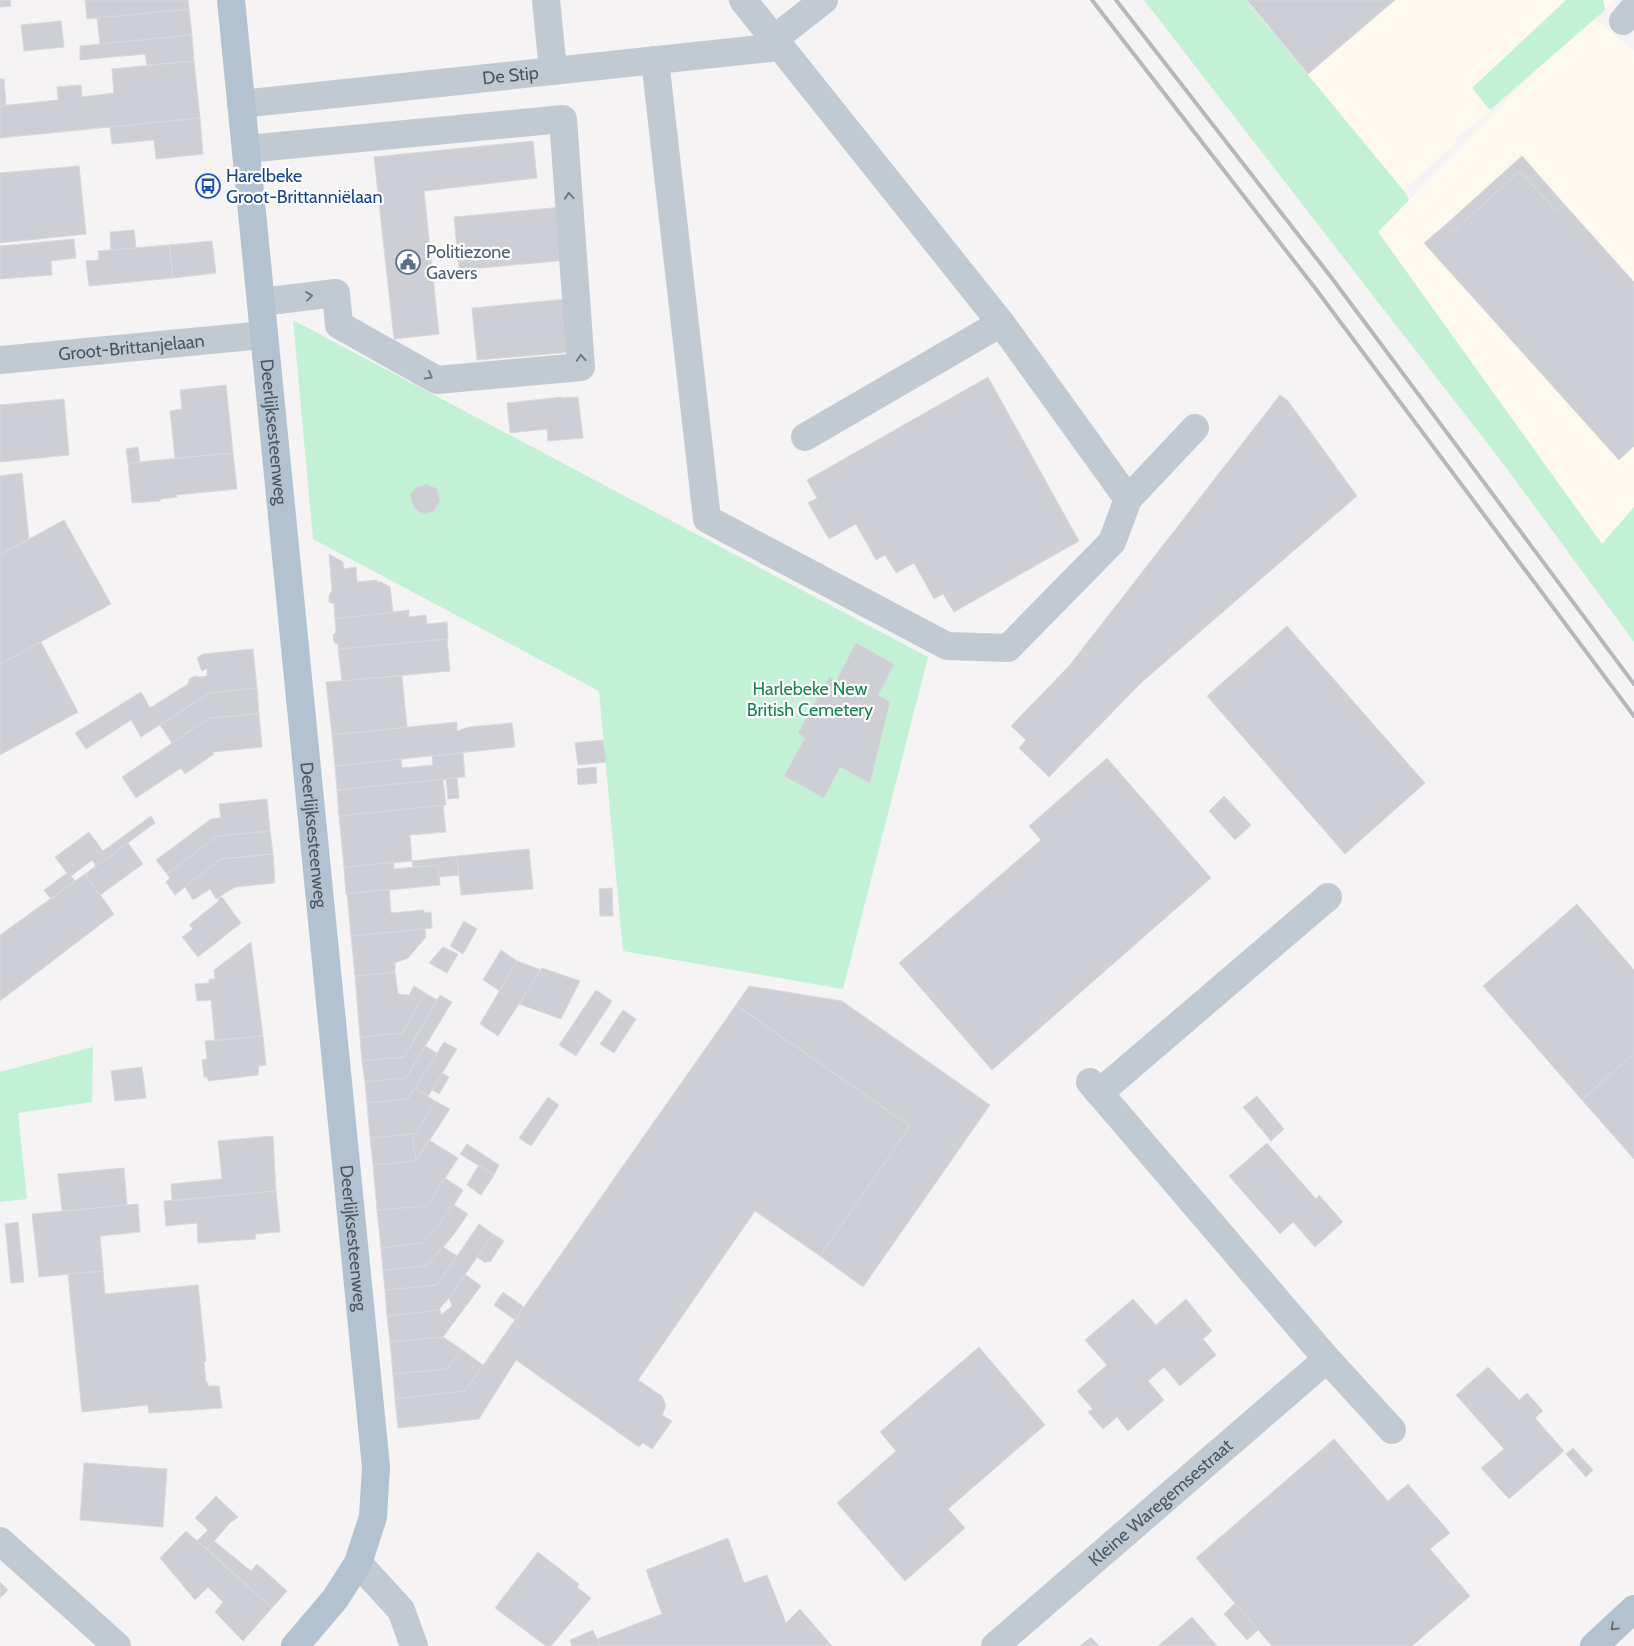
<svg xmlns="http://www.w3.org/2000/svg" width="1634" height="1646" font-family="Cabin,sans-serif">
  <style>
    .commercial { fill: #fdf9ef }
    .green { fill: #c3f1d5 }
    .building { fill: #cdcfd5; stroke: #d7d9de }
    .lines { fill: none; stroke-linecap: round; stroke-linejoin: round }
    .minor { stroke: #c1cad2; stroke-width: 28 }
    .major { stroke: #b3c2d1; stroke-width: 28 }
    .rail { stroke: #b5b8bd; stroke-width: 4 }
    .oneway { stroke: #6e7983 }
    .oneway2 { stroke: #64717d }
    .labels { text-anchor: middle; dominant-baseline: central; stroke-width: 4.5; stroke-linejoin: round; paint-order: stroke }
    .street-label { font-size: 18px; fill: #4a5661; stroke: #fff }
    .transit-label { font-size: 18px; fill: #164399; stroke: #fff; text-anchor: start }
    .service-label { font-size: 18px; fill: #4e5e75; stroke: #fff; text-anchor: start }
    .park-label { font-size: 18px; fill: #17864f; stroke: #fff }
  </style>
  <rect width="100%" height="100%" fill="#f5f3f3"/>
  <path class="commercial" d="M1246,0h368l-19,19 39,32v456l-32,37 -224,-312 160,-163 -82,70 1,2 -53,50z"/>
  <path class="green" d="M1144,0h102l158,191 5,9 -31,32 224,312 32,-37v135l-129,-176z
    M1566,0h37l2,10 -115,100 -18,-22z
    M293,320l635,337 -85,332 -220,-38 -24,-260 -286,-152z
    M93,1047l-1,55 -74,11 9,86 -27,3v-130z"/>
  <path class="building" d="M0,0h10l1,6 -11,1z
    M85,0h103l1,9 -102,10z
    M1247,0h148l-87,74z
    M189,9l3,26 -92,9 -3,-26z
    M61,21l3,26 -40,4 -3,-26z
    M192,35l2,26 -47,4 -2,-11 -65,6v-14z
    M194,61l6,57 -200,20v-32l58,-6 -1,-13 24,-2 1,12 32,-4 -2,-24z
    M0,79h4l2,26 -6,1z
    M200,118l3,36 -47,5 -2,-19 -42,4 -2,-17z
    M533,141l4,37 -113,13 15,143 -45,5 -20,-182z
    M1522,156l43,49 -8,7 -37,-41 -69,62 -7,-7z
    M79,166l7,68 -86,9v-70z
    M1520,171l37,41 8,-7 69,77v164l-15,14 -195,-217 20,-17 7,7z
    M563,207l5,53 -109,10 -5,-53z
    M134,230l2,18 -25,2 -1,-18z
    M74,239l2,19 -25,3 1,14 -52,4v-33z
    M212,241l4,32 -43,5 -4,-33z
    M169,245l4,33 -84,8 -3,-25 13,-1 -1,-9z
    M567,299l5,53 -95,8 -5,-52z
    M988,377l91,164 -125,71 -11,-18 -9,5 -20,-36 -18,10 -11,-18 -9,5 -20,-36 -27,15 -21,-36 9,-5 -10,-18z
    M226,385l7,68 -58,5 -5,-47 12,-2 -2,-19z
    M1280,395l8,6 69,95 -215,186 -93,95 -30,-29 7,-8 -15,-14 58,-60z
    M562,397v1l16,-1 5,41 -35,3 -1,-12 -37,4 -3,-30z
    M64,399l5,56 -69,7v-57z
    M138,447l2,15 -12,1 -2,-14z
    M233,453l4,36 -61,6 1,2 -16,2 -1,2 -28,2 -4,-40z
    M22,473l7,66 -29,16v-79z
    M427,484l10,5 3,12 -7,11 -10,2 -9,-6 -4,-14 7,-7z
    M64,520l47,84 -111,60v-109z
    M329,554l14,8 1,7 12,-2 1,15 20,-2v2h4l9,5 3,25 -58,7 -1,-15 -5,-2v-7l3,-4z
    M409,610v7l17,-2 1,9 20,-2 1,17 -110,10v-4l-4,-3 -1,-7 3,-3 -1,-13z
    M1287,626l138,157 -80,71 -138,-158z
    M447,639l3,32 -108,10 -4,-32z
    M41,642l37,70 -78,43v-91z
    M856,643l38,21 -16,31 12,7 -20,81 -30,-16 -16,31 -40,-22 21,-38 -7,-5 31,-56 7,4z
    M253,649l4,39 -48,5 -68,44 -10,-17 -45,29 -11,-16 66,-41 9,16 38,-24 1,-5 6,-3 5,1 7,-1v-8l-5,3 -5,-13 6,-4z
    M402,676l5,51 -75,8 -6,-53z
    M257,688l2,26 -50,4 -37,25 -12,-18 49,-32z
    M259,714l3,33 -49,5 1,2 -29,20 -4,-6 -45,30 -14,-21 87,-59z
    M457,722v9l12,-4 43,-4 3,24 -180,19 -3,-31z
    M603,740l3,22 -28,3 -3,-22z
    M463,753l2,24 -128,13 -2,-24 66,-7 1,9 31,-3 -1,-9z
    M1107,758l104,120 -219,192 -93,-107 142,-123 -12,-14z
    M596,767l1,16 -19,2 -1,-16z
    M457,778l2,20 -11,1 -2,-20z
    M443,779l3,26 -107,11 -2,-26z
    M1224,796l27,29 -16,15 -26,-29z
    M267,799l3,32 -53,5 -50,38 -11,-14 55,-41 10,-1 -2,-14z
    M443,805l3,27 -36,3 2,26 -68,6 -5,-51z
    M151,816l4,7 -59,43 -4,-6 -21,16 4,5 -24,18 -7,-9 23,-17 -12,-16 34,-25 14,19z
    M270,831l3,23 -52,5 -46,36 -9,-13 4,-4 -3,-4 50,-38z
    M128,843l15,21 -43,31 -15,-21z
    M529,849l4,40 -72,6 -4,-39z
    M273,854l2,29 -40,4 -19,12 -6,-10 -17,11 -8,-13 36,-28z
    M457,856l2,19 -20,2 -1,-12 -25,2 -1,-6z
    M394,862v7l44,-4 2,20 -94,9 -2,-27z
    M85,874l29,40 -114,87v-66z
    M612,888l1,28h-13l-1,-27z
    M389,889l2,24 33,-3v3l7,-1 1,16 -81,8 -4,-43z
    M222,897l19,26 -43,34 -16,-20 11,-8 -4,-4 30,-24 -1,-2z
    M1577,904l57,66v83l-52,47 -99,-114z
    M464,921l13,8 -14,25 -13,-8z
    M425,929l1,8 -18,21 -13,5v9l-40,4 -4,-40z
    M251,942l12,94 -48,5 -4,-41 -14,1 -2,-17 14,-1v-4h6l-1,-9z
    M443,947l15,7 -11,19 -18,-10z
    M501,950l16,11 -17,30 -17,-11z
    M517,961l24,9 -43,66 -18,-12z
    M542,968l38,13 -19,38 -42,-15z
    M395,972l3,22 11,1 5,-9 11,7 -23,40 -42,4 -5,-61z
    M749,986l93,15 148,104 -127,182 -43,-31 90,-130 -174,-121z
    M596,990l16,11 -36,55 -17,-11z
    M425,993l12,7 -33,57 -42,4 -2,-24 42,-4z
    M440,995l12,7 -46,76 -41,4 -3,-21 42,-4z
    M736,1005l174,121 -90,130 -65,-45 -117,169 24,16 4,10 -4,9 10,6 -20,28 -9,-6 -4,4 -123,-87 -37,59 -81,9 -3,-29 70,-8z
    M623,1010l13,9 -22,34 -14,-9z
    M263,1036l3,29 -7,1 -1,9 -50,6 -1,-4h-3l-2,-17 5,-1 -2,-18z
    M444,1042l13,7 -29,47 -13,-8z
    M425,1046l12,7 -29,46 -41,4 -2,-21 41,-4z
    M1634,1053v106l-52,-59z
    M142,1067l4,31 -31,3 -4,-30z
    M442,1073l7,4 -10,17 -7,-4z
    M415,1088l20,13 -19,33 -46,4 -3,-35 41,-4z
    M1257,1096l27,33 -13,12 -28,-34z
    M548,1097l11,8 -28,41 -12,-8z
    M435,1101l15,8 -34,52 -4,-27h4z
    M412,1134l4,27 -43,4 -3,-27z
    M273,1136l3,55 -104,10 -1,-17 51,-5 -4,-38z
    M429,1140l29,18 -31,48 -50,4 -4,-45 43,-4z
    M1267,1143l49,56 3,-4 24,27 -28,25 -22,-25 -13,12 -51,-58z
    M467,1144l32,21 -5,10 -34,-21z
    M479,1165l15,10 -13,20 -14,-10z
    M124,1168l3,37 -65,6 -4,-37z
    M445,1178l18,12 -9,15 -31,38 -42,5 -4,-38 50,-4z
    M276,1191l4,41 -25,2 1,5 -58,4 -1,-20 -31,3 -2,-25z
    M138,1204l2,28 -40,4 3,35 -64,6 -7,-63z
    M454,1205l14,9 -16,23 -26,29 -43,4 -2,-22 42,-5z
    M18,1222l6,60 -13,1 -6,-59z
    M479,1224l14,10 -44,64 -9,10v2l-53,6 -2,-26 52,-5z
    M493,1234l11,7 -14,21 -2,-1 -2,2 -9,-6z
    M443,1247l14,9 -20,29 -52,5 -2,-20 43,-4z
    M103,1271l2,23 93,-9 8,76 -2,1 2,21 2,-1v4h11l3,22 -73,5 -1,-8 -66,7 -14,-138z
    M465,1274l16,12 -38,51 -53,5 -3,-26 53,-6 1,5 11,-9 -3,-8z
    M503,1292l21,15 -9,13 -21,-15z
    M1133,1299l23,26 30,-26 26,32 -9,8 13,16 -36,31 -16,-19 -16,14 16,19 -36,31 -11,-14 -14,12 -15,-17 5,-3 -16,-18 30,-26 -22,-25z
    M443,1337l18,12 -14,20 -54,5 -3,-32z
    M979,1347l66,78 -97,84 17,19 -60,53 -68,-78 59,-52 -16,-19z
    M461,1349l22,16 -18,26 -70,8 -2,-25 54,-5z
    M1488,1367l31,33 8,-7 16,18 -8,7 29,33 -55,48 -28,-31 23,-19 -48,-54z
    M1334,1439l54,62 20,-17 42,49 -20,16 40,47 -58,50h-140l-76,-88z
    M1573,1448l20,22 -7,7 -20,-23z
    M84,1463l83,6 -4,58 -83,-7z
    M216,1496l22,21 -8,6 -23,26 -10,-8 11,-11 -13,-12z
    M186,1531l86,77 -29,33 -28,-29 8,-10 -15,-15 -13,13 -35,-42z
    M728,1538l16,45 23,-8 19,48 14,-14 32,37h-232l-3,-7 65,-25 -16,-44z
    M214,1541l37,30 6,-7 30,27 -15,17 -65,-59z
    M538,1552l41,32 -2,3 14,11 -40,48h-5l-51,-38z
    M0,1582l8,8 -8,8z
    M1235,1603l23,27 -11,10 -23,-26z
    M1192,1617l25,29h-59z
    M593,1630l7,16h-28l-2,-6z
    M1091,1637l8,9h-19z"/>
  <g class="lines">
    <g class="minor">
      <path d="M546,0l7,70"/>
      <path d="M743,0l258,323 127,176"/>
      <path d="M1623,21l11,-13"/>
      <path d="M774,39l50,-39"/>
      <path d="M655,60l52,459 240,127 61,2 104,-106 16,-43 67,-71"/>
      <path id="s1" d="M241,104l539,-57"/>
      <path d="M246,149l317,-30 18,248 -144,13 -98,-55 -3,-32 -75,9"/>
      <path id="s2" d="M0,360l264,-25"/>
      <path d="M805,437l196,-114"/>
      <path d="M1090,1082l237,277 65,71"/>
      <path d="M1099,1093l229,-196"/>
      <path d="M0,1541l117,105"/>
      <path d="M358,1563l43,47 13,36"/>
      <path id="s3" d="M995,1646l332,-287"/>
    </g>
    <g class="major">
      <path id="s4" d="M231,0l145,1467 -3,50 -15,46 -23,36 -40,47"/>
      <path d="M1594,1646l40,-37"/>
    </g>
    <path class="rail" d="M1092,0l223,288 319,428
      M1116,0l215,277 303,407"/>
  </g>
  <defs><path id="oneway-chevron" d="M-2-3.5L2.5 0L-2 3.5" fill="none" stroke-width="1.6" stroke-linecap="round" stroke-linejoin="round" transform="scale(1.25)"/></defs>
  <g class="oneway">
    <use href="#oneway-chevron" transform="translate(569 196) rotate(-94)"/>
    <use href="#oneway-chevron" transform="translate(309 296) rotate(-7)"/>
    <use href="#oneway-chevron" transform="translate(581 358) rotate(-94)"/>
    <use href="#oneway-chevron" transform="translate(429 376) rotate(30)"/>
  </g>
  <use class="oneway2" href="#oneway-chevron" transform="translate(1614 1627) rotate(137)"/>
  <defs>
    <g id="bus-ring" transform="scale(1.25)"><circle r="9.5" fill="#fff" stroke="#1a4fb4" stroke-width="1.5"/><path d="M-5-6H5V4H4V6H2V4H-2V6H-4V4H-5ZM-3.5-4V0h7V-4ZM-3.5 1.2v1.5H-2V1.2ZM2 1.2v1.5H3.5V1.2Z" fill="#1a4fb4"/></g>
    <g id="civic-ring" transform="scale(1.25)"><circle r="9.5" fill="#fff" stroke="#5c6f8a" stroke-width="1.5"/><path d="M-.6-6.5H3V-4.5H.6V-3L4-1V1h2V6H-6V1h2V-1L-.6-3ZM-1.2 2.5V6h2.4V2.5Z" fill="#5c6f8a"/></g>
  </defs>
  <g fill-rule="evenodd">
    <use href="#bus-ring" x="208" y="186"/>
    <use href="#civic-ring" x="408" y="262"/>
  </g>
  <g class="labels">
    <g class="street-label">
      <text stroke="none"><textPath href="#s1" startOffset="271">De Stip</textPath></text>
      <text stroke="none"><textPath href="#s2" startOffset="132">Groot-Brittanjelaan</textPath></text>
      <text stroke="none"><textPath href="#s4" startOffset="434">Deerlijksesteenweg</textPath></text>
      <text stroke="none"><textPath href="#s4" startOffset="839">Deerlijksesteenweg</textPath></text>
      <text stroke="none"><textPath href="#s4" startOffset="1244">Deerlijksesteenweg</textPath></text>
      <text stroke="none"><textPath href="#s3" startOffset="219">Kleine Waregemsestraat</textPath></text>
    </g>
    <g class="transit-label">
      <text x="226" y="176">Harelbeke<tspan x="226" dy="21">Groot-Brittanniëlaan</tspan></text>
    </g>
    <g class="service-label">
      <text x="426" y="252">Politiezone<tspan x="426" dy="21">Gavers</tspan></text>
    </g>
    <g class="park-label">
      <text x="810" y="689">Harlebeke New<tspan x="810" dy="21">British Cemetery</tspan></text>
    </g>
  </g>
</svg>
